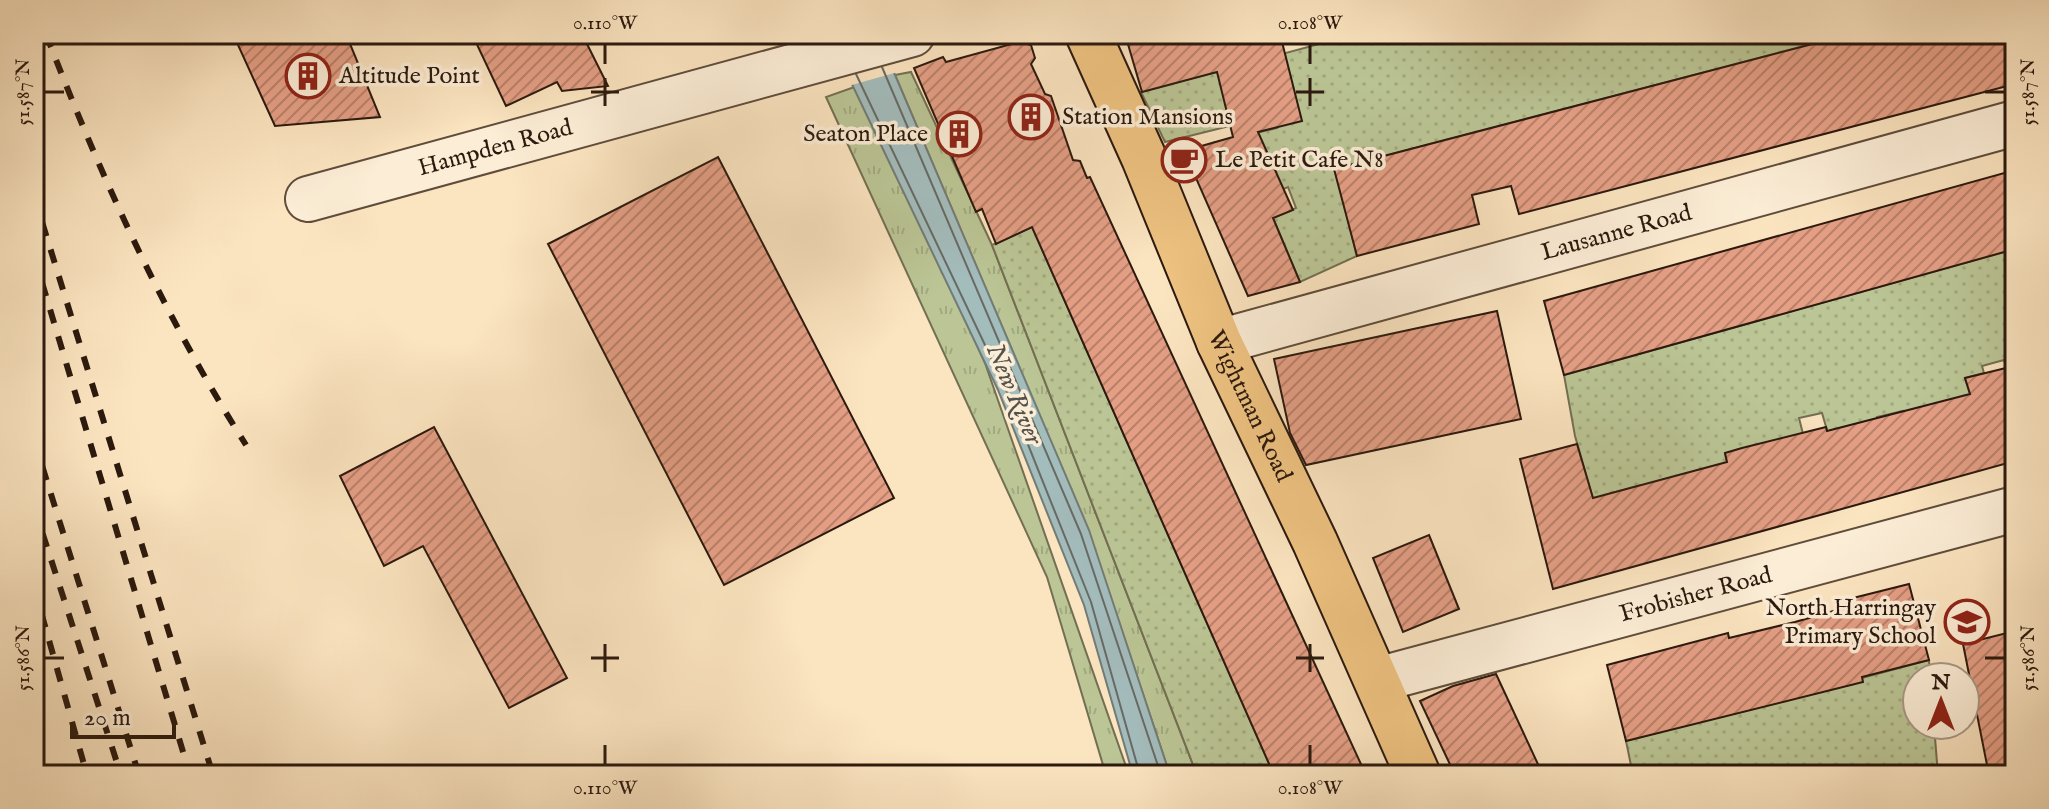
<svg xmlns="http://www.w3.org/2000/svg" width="2049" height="809" font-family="'IM FELL English',serif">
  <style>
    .grass { fill: url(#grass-tufts); stroke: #736f52; stroke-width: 2 }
    .garden { fill: url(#garden-dots); stroke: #736f52; stroke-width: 2 }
    .water { fill: #a3bcbc; stroke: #737b76; stroke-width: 2 }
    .pier { fill: #fbe4c0 }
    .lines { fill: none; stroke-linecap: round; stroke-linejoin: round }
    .shore { stroke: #676a65; stroke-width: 2 }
    .building { fill: url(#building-hatch); stroke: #2b190e; stroke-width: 2 }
    .minor-casing { stroke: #5f4c3a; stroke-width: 48 }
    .major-casing { stroke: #2b190e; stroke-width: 48 }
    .minor { stroke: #fcedd6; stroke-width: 44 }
    .major { stroke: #eec280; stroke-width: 44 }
    .rail { stroke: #2b190e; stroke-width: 6; stroke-dasharray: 14 14; stroke-linecap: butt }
    .ticks { fill: none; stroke: #2b190e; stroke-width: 3 }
    .labels { text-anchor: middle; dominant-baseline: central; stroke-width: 7; stroke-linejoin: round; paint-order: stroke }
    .poi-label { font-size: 24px; fill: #2b190e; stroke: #fcedd6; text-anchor: start }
    .street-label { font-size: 24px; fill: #2b190e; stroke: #fcedd6 }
    .water-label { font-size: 26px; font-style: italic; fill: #55524b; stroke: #fcedd6 }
    .neatline { fill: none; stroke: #2b190e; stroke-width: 3 }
    .ticks-label { font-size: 20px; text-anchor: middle; fill: #2b190e }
  </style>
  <defs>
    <pattern id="grass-tufts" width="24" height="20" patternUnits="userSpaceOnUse" patternTransform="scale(2)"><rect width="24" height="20" fill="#bbc595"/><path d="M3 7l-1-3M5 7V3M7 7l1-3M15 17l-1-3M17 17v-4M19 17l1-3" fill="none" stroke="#a1a97f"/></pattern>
    <pattern id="garden-dots" width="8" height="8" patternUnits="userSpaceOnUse" patternTransform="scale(2)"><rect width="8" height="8" fill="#bbc595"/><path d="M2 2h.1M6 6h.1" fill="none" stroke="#a1a97f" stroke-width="1.8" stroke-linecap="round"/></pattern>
    <pattern id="building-hatch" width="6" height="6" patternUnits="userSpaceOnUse" patternTransform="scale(2)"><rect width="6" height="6" fill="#e59f85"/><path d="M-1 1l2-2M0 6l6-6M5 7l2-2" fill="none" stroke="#ba816b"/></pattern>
  </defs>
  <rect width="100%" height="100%" fill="#fbe4c0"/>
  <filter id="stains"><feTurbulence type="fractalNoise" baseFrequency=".0025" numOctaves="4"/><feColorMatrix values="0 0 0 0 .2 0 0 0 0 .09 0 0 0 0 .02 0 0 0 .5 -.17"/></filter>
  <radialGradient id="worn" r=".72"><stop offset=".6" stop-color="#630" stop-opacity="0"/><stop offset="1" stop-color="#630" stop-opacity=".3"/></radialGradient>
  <path class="grass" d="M911,72l81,173 205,530h-27l-83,-248 -192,-452z
    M860,85l125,278 144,412h-23l-59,-198 -221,-480z"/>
  <path class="garden" d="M1356,34h494l-515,135 22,87 -57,26 -27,-64 23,-10 -8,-21 -36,15 -39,-59 64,-15 -3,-13 -109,27 -24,-50z
    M1032,227l242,548h-77l-205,-530z
    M2015,249v150l-11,-39 -22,6 2,7 -19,5 5,16 -59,48 -8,-31 -26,6 6,22 -45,29 -16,-55 -23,5 5,20 -79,16 10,40 -94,-9 -36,10 -2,39 -28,-98 -11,-61z
    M1929,660l1,17h-13v48h17l4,50h-305l-7,-34z"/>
  <path class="water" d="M881,42l208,488 81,245h-37l-49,-170 -86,-215 -160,-335z"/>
  <path class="pier" d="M811,34h65l8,6 14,32 -50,14 -13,-29z"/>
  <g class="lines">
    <path class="shore" d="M882,67l199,467 80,241
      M856,74l149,313 86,215 49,173"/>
  </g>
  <path class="building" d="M233,34h113l34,83 -105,9z
    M472,34h110l26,52 -46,5 -5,-9 -51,24z
    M1125,34h155l22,87 -44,11 35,78 -20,8 27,64 -52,14 -64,-145 49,-14 -16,-65 -75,20z
    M1851,34h164v50l-496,130 -8,-28 -39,9 7,29 -122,32 -23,-87z
    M1019,42l12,3 4,13 -4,6 14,30 6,2 22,64 7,1 7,17 3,-1 276,598h-92l-242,-548 -36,17 -14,-35 -6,3 -62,-144 29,-11 3,5z
    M718,157l176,341 -170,87 -176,-341z
    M2015,170v79l-451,126 -20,-74z
    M1497,311l24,108 -215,46 -16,-32 -16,-74z
    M2006,368l9,31v62l-462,128 -33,-130 57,-15 16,54 134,-36 -2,-9 17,-5 84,-21 1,4 143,-37 -5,-16z
    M434,427l133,251 -58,30 -86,-162 -39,20 -44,-90z
    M1429,535l30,74 -56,23 -30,-74z
    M1909,584l20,76 -67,17 1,5 -237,59 -19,-76 121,-32 1,5 66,-16 56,-16 -2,-7z
    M2015,631v144h-26l-26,-131z
    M1496,674l47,101h-88l-35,-74 33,-15z"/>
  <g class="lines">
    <g class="minor-casing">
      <g id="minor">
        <path id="s1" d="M308,199l604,-165"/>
        <path id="s2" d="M1219,342l796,-219"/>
        <path id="s3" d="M1377,680l638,-171"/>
      </g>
    </g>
    <g class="major-casing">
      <g id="major">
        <path id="s4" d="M1088,34l56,124 75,184 96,200 103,233"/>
      </g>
    </g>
    <use href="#minor" class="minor"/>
    <use href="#major" class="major"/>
    <path class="rail" d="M46,34c55,143 118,282 200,411
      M34,196l179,579
      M34,256l156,519
      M34,440l105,335
      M34,507l87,268
      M34,587l53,188"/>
  </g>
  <path class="ticks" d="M605,44v20M1310,44v20M605,78v28M1310,78v28M44,92h20M591,92h28M1296,92h28M1985,92h20M605,644v28M1310,644v28M44,658h20M591,658h28M1296,658h28M1985,658h20M605,745v20M1310,745v20"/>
  <defs>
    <g id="building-ring" transform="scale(2.3)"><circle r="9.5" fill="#fcedd6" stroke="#8f2418" stroke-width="1.5"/><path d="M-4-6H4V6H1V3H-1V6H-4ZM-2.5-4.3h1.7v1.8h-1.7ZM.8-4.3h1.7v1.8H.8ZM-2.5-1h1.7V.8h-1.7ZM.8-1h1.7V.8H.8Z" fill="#8f2418"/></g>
    <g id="cafe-ring" transform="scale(2.3)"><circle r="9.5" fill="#fcedd6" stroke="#8f2418" stroke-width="1.5"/><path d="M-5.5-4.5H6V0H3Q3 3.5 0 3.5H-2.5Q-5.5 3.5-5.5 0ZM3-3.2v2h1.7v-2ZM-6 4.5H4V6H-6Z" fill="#8f2418"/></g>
    <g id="school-ring" transform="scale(2.3)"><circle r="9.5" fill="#fcedd6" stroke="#8f2418" stroke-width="1.5"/><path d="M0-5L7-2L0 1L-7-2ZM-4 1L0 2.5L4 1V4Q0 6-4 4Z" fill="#8f2418"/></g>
  </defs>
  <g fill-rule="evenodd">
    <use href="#building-ring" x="308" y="76"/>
    <use href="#building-ring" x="1031" y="117"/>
    <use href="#building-ring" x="959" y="134"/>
    <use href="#cafe-ring" x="1184" y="160"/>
    <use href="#school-ring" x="1967" y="622"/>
  </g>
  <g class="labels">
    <g class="poi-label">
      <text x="339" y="76">Altitude Point</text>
      <text x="1062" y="117">Station Mansions</text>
      <text x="928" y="134" text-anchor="end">Seaton Place</text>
      <text x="1215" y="160">Le Petit Cafe N8</text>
      <text x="1936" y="608" text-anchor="end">North Harringay<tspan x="1936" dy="28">Primary School</tspan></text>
    </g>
    <g class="street-label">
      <text stroke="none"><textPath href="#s1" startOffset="194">Hampden Road</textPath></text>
      <text stroke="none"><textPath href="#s2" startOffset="412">Lausanne Road</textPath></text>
      <text stroke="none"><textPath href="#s4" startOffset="406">Wightman Road</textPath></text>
      <text stroke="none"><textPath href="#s3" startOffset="330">Frobisher Road</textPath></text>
    </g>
    <g class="water-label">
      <text transform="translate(1014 394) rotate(67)">New River</text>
    </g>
  </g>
  <rect width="2049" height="809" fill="none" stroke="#fbe4c0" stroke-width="88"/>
  <g transform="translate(1941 701)"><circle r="38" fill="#fcedd6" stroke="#a89886" stroke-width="2"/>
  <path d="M0-6L14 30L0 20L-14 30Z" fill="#8f2418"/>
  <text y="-12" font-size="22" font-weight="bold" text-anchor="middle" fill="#2b190e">N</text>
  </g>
  <path d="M72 725v12h102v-12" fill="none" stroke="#2b190e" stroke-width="4"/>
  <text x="84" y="725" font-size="24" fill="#2b190e" stroke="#fcedd6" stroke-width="6" paint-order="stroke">20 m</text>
  <rect x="44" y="44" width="1961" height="721" class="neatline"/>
  <g class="ticks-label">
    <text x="605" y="29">0.110°W</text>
    <text x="1310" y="29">0.108°W</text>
    <text transform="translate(22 92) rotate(-90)" y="7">51.587°N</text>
    <text transform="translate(2027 92) rotate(-90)" y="7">51.587°N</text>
    <text transform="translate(22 658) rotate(-90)" y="7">51.586°N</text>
    <text transform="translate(2027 658) rotate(-90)" y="7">51.586°N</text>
    <text x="605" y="794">0.110°W</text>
    <text x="1310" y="794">0.108°W</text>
  </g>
  <rect width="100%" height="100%" filter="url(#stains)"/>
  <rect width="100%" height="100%" fill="url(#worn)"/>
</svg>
